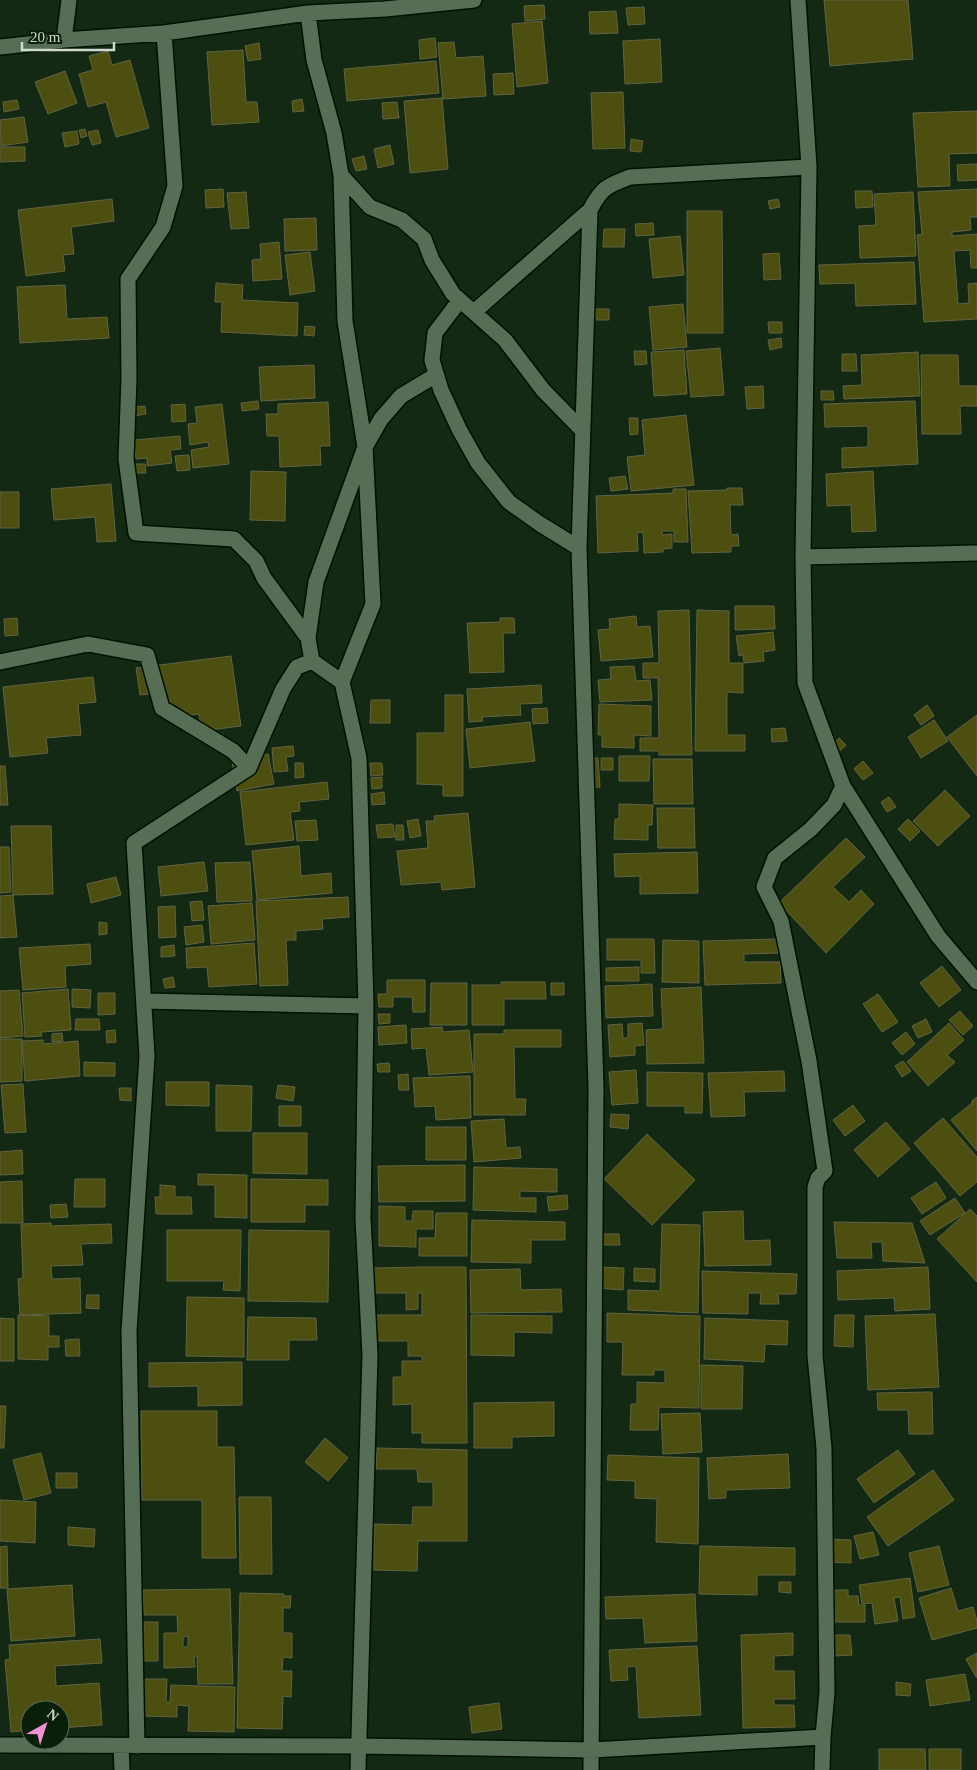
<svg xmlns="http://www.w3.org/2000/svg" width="977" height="1770" font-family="'Times New Roman',serif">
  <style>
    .building { fill: #4d4f10; stroke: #616343; fill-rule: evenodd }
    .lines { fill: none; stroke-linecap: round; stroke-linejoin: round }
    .minor-casing { stroke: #011101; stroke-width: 18 }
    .minor { stroke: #566e56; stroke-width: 15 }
  </style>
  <rect width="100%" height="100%" fill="#132914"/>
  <path class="building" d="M824,0h84l5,59 -83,7z
    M544,5l1,14 -20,2 -1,-15z
    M644,7l1,17 -17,1 -2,-17z
    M616,11l2,22 -28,1 -1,-22z
    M542,21l6,62 -31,4 -5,-63z
    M435,38l2,19 -17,2 -1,-19z
    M660,39l2,43 -37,2 -2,-43z
    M454,42l2,16 27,-2 3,40 -43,3 -5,-56z
    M259,43l2,16 -13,2 -3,-15z
    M243,50l3,52h11l2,20 -47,3 -5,-73z
    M108,51l4,14 18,-5 19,68 -33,9 -10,-35 -18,5 -9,-33 14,-4 -4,-14z
    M436,61l3,32 -92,8 -3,-32z
    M65,71l12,32 -29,11 -13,-32z
    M513,73l1,21 -20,1 -1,-21z
    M623,92l2,56 -32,1 -2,-56z
    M442,98l6,71 -38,4 -6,-72z
    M302,99l2,12 -11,1 -1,-11z
    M17,100l2,9 -15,3 -1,-10z
    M397,102l2,16 -16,1 -1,-16z
    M977,111v42l-28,1 1,32 -32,1 -5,-74z
    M24,117l4,25 -27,4 -1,-26z
    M85,129l2,7 -6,2 -2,-8z
    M98,130l3,13 -9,2 -4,-13z
    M77,131l2,13 -14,3 -3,-14z
    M631,139l12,2 -2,11 -11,-1z
    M390,145l4,19 -16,4 -4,-19z
    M0,147h25v14l-25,1z
    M364,156l3,13 -11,2 -4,-12z
    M977,164v16l-19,1 -1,-16z
    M223,189l1,18 -18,1 -1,-18z
    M977,189v28h-7l1,13 -19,2v4l25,-2v34h-6l-1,-18 -16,1 4,53 11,-1 -1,-19 9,-1v36l-53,3 -7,-87 5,-1 -4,-42z
    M855,191h17l1,16 -17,1z
    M246,192l3,36 -18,1 -4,-36z
    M913,192l3,64 -56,2 -1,-32 17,-1 -2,-31z
    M112,199l2,22 -43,6 3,27 -11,1 2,16 -39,5 -8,-66z
    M778,199l2,8 -10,2 -2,-8z
    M687,211h35l1,122h-36z
    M316,218l1,32 -32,1 -1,-32z
    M653,223l1,12 -18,1 -1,-12z
    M604,229h21l-1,18h-21z
    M680,236l4,39 -31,3 -4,-39z
    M279,242l3,37 -29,2 -1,-21 9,-1 -1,-15z
    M310,252l5,39 -25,4 -5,-40z
    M779,253l2,26 -17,1 -1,-26z
    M914,262l2,42 -60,2 -1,-23 -35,1 -1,-19z
    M216,283l27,2 -1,15 56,3 -1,33 -76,-4 1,-30h-7z
    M65,285l2,34 40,-2 2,21 -89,5 -3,-56z
    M683,304l4,43 -34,3 -4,-43z
    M595,309h14v11h-13z
    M768,322h14v11h-13z
    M305,326l10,1 -1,9 -10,-1z
    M781,338l1,9 -12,3 -2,-10z
    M720,348l4,47 -33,2 -5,-46z
    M684,350l3,44 -33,2 -3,-44z
    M634,351h12l1,13 -12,1z
    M918,352l2,44 -76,3 -1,-13 19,-1 -1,-30z
    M842,354h14l1,17h-15z
    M921,355h37l1,31h18v20h-17l1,28h-39z
    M314,365l1,33 -54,3 -2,-34z
    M763,386l1,22 -17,1 -2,-22z
    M821,391h12l1,9h-13z
    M258,401l1,8 -17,2 -1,-8z
    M915,401l3,63 -76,4v-20l26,-1v-21l-43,1 -1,-23z
    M328,402l2,44h-10l1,19 -41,2 -1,-31h-12l-1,-22h12v-10z
    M185,404l1,17 -14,1 -1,-17z
    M222,404l7,60 -36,4 -2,-18 18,-3 -1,-5 -18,3 -2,-21 9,-1 -2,-16z
    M145,406l1,8 -12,2 -1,-9z
    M686,415l8,70 -63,6 -4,-34 18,-2 -3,-35z
    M629,418h9v16l-8,1z
    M180,436l1,13 -11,1 2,13 -25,3v-8l-11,1 -2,-19z
    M189,455l1,15 -13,1 -2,-15z
    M134,464h11l1,9h-12z
    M251,471l35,1 -1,49 -35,-1z
    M873,471l3,60 -24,1 -1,-27 -24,1 -1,-32z
    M625,476l3,13 -17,2 -2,-13z
    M111,484l5,57 -19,1 -2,-25 -41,3 -3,-31z
    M727,488h15l1,17h-13l1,30 7,-1 1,12h-8v6l-39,1 -4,-62 39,-1z
    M673,489h13l2,53h-14v-11h-12v4l10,-1v14l-9,1v3l-19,1 -1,-21 -6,1 1,18 -40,2 -2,-57 77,-3z
    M0,492h19v36h-19z
    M735,606h39l1,23 -40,1z
    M689,610l3,145h-33v-4h-19v-13h19l-1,-60h-15v-15h16l-1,-52z
    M697,610l32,1v52h14v30l-16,-1v43h18v16h-50z
    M636,616l1,11 13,-1 3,31 -52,4 -3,-31 12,-1 -1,-10z
    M17,618l1,17 -13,1 -1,-17z
    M500,618h14l1,15h-12l1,39 -34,1 -3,-50 33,-1z
    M773,632l2,18 -12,2 1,9 -20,2 -1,-8 -4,1 -3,-20z
    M231,656l10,70 -39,5 -3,-17 -29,4 -4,-26 -26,3 -4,-27z
    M634,666l2,15 14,-1 2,20 -52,2 -2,-22 13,-1 -1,-12z
    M93,677l3,25 -18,2 3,31 -35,3 2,15 -38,4 -7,-70z
    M541,685l1,18 -22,1 1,11 -39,2 1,4 -14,1 -2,-33z
    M445,695h18v101h-20v-11l-26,-1v-51h28z
    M371,700h19v23h-20z
    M599,704l52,2v30l-17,-1v13l-32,-1v-12h-4z
    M927,705l7,11 -13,9 -7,-10z
    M547,708l1,15 -15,1 -1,-15z
    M977,715v61l-30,-39z
    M934,720l14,21 -27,17 -13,-21z
    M530,722l5,39 -65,7 -4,-39z
    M785,728l2,13 -15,1 -1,-13z
    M839,738l7,7 -7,7 -7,-7z
    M293,746l1,10 -8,1 2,14 -14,1 -2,-24z
    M268,754l6,30 -37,7 -5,-30z
    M619,756h31l-1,25h-30z
    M587,758h11l2,29 -11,1z
    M601,758h12v12h-12z
    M653,759h39l1,45h-39z
    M863,761l10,12 -10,7 -9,-11z
    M295,763h8l1,14 -9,1z
    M370,763h12l1,12 -12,1z
    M0,766h5l3,39h-8z
    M382,777v11l-10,1 -1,-11z
    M327,782l2,17 -30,3 1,9 -10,1 4,28 -48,5 -6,-53z
    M945,790l25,26 -32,30 -25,-25z
    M384,792l1,12 -13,1 -1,-11z
    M889,797l7,10 -9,5 -6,-10z
    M619,804l34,1 -1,20h-4v15l-34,-1 1,-20h4z
    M657,808h37l1,40h-37z
    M468,813l7,74 -33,3 -1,-8 -40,3 -4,-34 31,-3 -2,-27h9l-1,-5z
    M418,819l3,17 -11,2 -3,-17z
    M908,819l12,12 -10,10 -12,-12z
    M316,820l2,20 -21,1 -2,-20z
    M393,824l2,13 -17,1 -2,-13z
    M396,825h7l1,15h-8z
    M11,826h40l2,68 -40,1z
    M846,838l19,19 -32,30 16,15 12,-12 13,14 -48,49 -47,-50z
    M299,846l2,30 30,-3 1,20 -75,7 -5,-49z
    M0,847h9l2,45 -11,1z
    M697,852l1,41 -58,1v-18l-25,1 -1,-23z
    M204,862l4,29 -47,5 -3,-29z
    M250,862l2,39 -35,1 -2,-39z
    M116,877l5,18 -30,8 -4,-19z
    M13,895l4,42 -17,1v-42z
    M348,897l1,20 -27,2 1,10 -27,2v9h-10l2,45 -28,1 -4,-85z
    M202,901l2,19 -12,1 -2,-19z
    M252,903l3,37 -44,4 -3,-38z
    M175,906l1,31 -17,1 -1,-31z
    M99,922l8,1v11l-8,1z
    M202,925l2,17 -18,3 -2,-18z
    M607,939h47l1,34h-14v-13h-34z
    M777,939l1,14 -34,1v8h36l1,21 -76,2 -2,-44z
    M663,940l36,1v42l-37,-1z
    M254,943l3,41 -48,3 -2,-20 -20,1 -1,-20z
    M90,944l1,20 -26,2 1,21 -43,3 -4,-42z
    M174,945l1,11 -14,1v-10z
    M942,966l19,24 -22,17 -19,-24z
    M639,967v14h-33v-13z
    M173,977l2,10 -10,1 -2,-9z
    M387,980h38v32h-12l-1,-15h-19v10h-14l-1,-13h9z
    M501,982h44l1,17h-42v26h-32v-40h29z
    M431,983h36v42h-37z
    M551,983h13v12h-13z
    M652,984l1,32 -47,2 -1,-32z
    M701,987l3,76 -57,1 -1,-34 17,-1 -2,-40z
    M68,989l3,41 -30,2 1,4 -17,1 -3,-44z
    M72,989l19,1 -1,18 -18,-1z
    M19,990l4,46 -23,2v-47z
    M98,993h17v21l-17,1z
    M878,994l20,28 -16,10 -19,-28z
    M960,1011l13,15 -10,9 -14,-15z
    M378,1014h12v9l-11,1z
    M76,1019h23l1,11h-25z
    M926,1019l6,13 -14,6 -6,-12z
    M642,1023l2,22 -9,1v9l-25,2 -2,-32 14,-1 1,14h5v-14z
    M949,1023l15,17 -17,15 8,7 -27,24 -21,-24z
    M406,1025l1,18 -28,2 -1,-18z
    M442,1027l1,5 26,-2 4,42 -44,3 -3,-27 -14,1 -1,-20z
    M115,1030l1,12 -9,1 -1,-12z
    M504,1030h57v17h-47l1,52h11l-1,16h-51v-81h30z
    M906,1032l9,12 -13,11 -10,-12z
    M62,1033l1,8 -11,1v-8z
    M0,1039h22v42l-22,1z
    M43,1040v4l35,-3 2,35 -55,5 -3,-40z
    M903,1061l8,10 -9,6 -7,-11z
    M84,1062l31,1v13h-31z
    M389,1063l1,9h-12l-1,-8z
    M636,1070l2,33 -26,2 -3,-33z
    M784,1071l1,20 -41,1 1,24 -34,1 -3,-44z
    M647,1072l56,1 -1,40h-17v-7h-38z
    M408,1074l1,16h-10l-1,-15z
    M470,1076l1,42 -35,2 -1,-14 -20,1 -2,-29z
    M166,1082h43v24l-43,-1z
    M23,1084l3,48 -21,1 -4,-48z
    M216,1085l36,1 -1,45h-35z
    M278,1085l17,2 -2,14 -17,-3z
    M119,1088h12v13l-11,-1z
    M977,1097v54l-26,-31 21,-17v-2z
    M853,1105l12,16 -20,15 -12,-16z
    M279,1106h22v20h-22z
    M611,1114l18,1 -1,14 -18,-2z
    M943,1118l34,39v25l-17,14 -46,-53z
    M504,1119l2,29 14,-1 1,11 -47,4 -3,-41z
    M886,1122l24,27 -32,28 -24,-27z
    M426,1127h40v33h-40z
    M253,1133h54v41l-54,-1z
    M647,1134l48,46 -43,45 -48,-46z
    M22,1150l1,24 -23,1v-23z
    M465,1165v36l-86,1 -1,-36z
    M474,1167l83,2v23l-37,-1v7h16v14l-63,-2z
    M198,1174l49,1v43l-32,-1v-32h-17z
    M75,1179h30v28h-31z
    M251,1179l77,1v25h-23v17h-54z
    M22,1181l1,42h-23v-41z
    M936,1182l10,16 -24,16 -11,-16z
    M160,1185l15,1v11h16l1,17h-36l-1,-17h5z
    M567,1195l1,14 -19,2 -2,-14z
    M955,1198l10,15 -35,22 -10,-14z
    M66,1204l2,13 -17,1 -1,-13z
    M379,1206l26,1v14h7l1,-10h20v18h-17v18l-37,-1z
    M970,1209l7,7v66l-40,-43z
    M743,1211l1,30 26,-1 1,25 -66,1 -2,-54z
    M436,1213h31v43h-48v-18h16z
    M472,1220l93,2v18h-34v23l-60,-1z
    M834,1222l78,1 13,40 -42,-2 -1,-19h-11l1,16h-35z
    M51,1223v3l60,-2 1,19 -31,1 2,21 -32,1 1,13 28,-1 1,35 -61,2 -2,-36 5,-1 -2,-54z
    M662,1224l38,1 -2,88 -70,-3v-20l32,1z
    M167,1230h74l-1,61 -17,-1 1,-9h-57z
    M249,1230l80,1 -1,71 -80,-1z
    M600,1234h19l1,11h-19z
    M422,1267h44l1,176h-45v-10h-10v-29l-19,1v-28h9v-16h20v-5h-14v-15h-33l-1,-26h48v-22h-4v16l-12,1v-17h-32v-25z
    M597,1267l27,1 -1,22 -27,-2z
    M928,1267l2,42 -35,2 -1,-13 -56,2 -1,-29z
    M634,1268l21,1v13l-21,-1z
    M520,1269l1,21 40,-1 1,23 -91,1 -1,-43z
    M702,1271l95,3 -1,20h-18l1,10h-19l1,-11h-13v21l-45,-1z
    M87,1295h12v14l-13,-1z
    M187,1297l57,1v59l-58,-1z
    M607,1313l93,3 -1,92 -40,-1 -1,23h-28l1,-26h6v-22l28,1v-13h-11v5h-32l1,-33h-16z
    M935,1314l4,73 -71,3 -3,-74z
    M18,1315l31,1v20h10v11h-11v13l-30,-1z
    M471,1315l81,1v17l-38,-1v24l-43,-1z
    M835,1315h19l-1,32 -19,-1z
    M248,1317l68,1 1,22h-28v20h-42z
    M0,1318l14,1v42h-14z
    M705,1318l83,3 -1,24 -22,-1 -1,18 -60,-3z
    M79,1339l1,17h-14l-1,-16z
    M242,1362v43l-44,1v-20l-49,1v-24z
    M701,1365l42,1 -1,43h-41z
    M932,1392l1,42h-24l-1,-24h-30l-1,-17z
    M554,1402v34l-42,1v11h-38v-45z
    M0,1406h6l-2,42h-4z
    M141,1411h76v36h17l2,111h-34v-58h-60z
    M700,1413l2,39 -39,2 -2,-40z
    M325,1438l23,20 -20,23 -23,-19z
    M377,1448l90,2v91h-49l-1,30 -43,-1v-46l38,1 1,-18h20v-25h-15l-1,-13h-41z
    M898,1450l17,24 -41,29 -17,-24z
    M41,1453l10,40 -27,7 -11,-40z
    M788,1454l2,34 -64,2v8l-17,1 -2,-41z
    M608,1455l91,3 -1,86 -42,-2 1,-43 -22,-1v-17l-28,-1z
    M933,1470l21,30 -66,46 -21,-29z
    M56,1473h21v15h-21z
    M239,1497h32l1,77h-32z
    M0,1500l36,2 -1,41 -35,-2z
    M68,1527l27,2 -1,18 -26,-2z
    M873,1532l6,23 -19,4 -6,-23z
    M828,1539l23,1v23l-23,-1z
    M7,1546l1,42h-8v-41z
    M700,1546l95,2v27h-38v20l-58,-1z
    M939,1546l10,39 -31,7 -9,-39z
    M910,1578l5,39 -12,2 -3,-22 -6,1 4,23 -23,3 -3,-21 -10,1 -3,-19z
    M779,1582h12v11l-12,-1z
    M72,1585l3,51 -64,5 -4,-52z
    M951,1588l7,23 15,-4 4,14v7l-45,12 -13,-42z
    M230,1589l3,95h-35l-1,-28h-3l1,11 -31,1v-35h14l-1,-18h-33l-1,-25zM188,1636v11h-5v-10z
    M834,1590h14v6h10l1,9h6v17h-30z
    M240,1593l44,1 -1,2h8l-1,12h-7v25h9v25l-9,-1 -1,14h10l-1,26 -8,-1 -1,33 -45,-1z
    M695,1594l2,47 -52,2 -2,-25 -37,1 -1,-22z
    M144,1622h14v39h-15z
    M793,1633v22l-19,1v15h20l1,28h-21v6h20l1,22 -52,1 -2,-93z
    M834,1635h16l2,20 -17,1z
    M100,1639l2,24 -47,3 1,20 43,-3 3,42 -42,3v-18h-30v20l-19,2 -6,-72 5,-1 -1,-14z
    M697,1646l4,69 -62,3 -3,-52 -9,1 1,13 -17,1 -2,-31z
    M977,1653v24h-1l-10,-18z
    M965,1674l5,26 -40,6 -4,-26z
    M143,1679h24l-1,23h4l1,-17 64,2 -1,45 -46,-1 1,-25 -12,-1v12l-34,-1z
    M896,1682l15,2 -1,12 -14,-1z
    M499,1703l3,26 -30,4 -3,-26z
    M879,1749h46l1,21h-47z
    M929,1749h32v21h-32z"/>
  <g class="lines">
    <g class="minor-casing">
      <path id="minor" d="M798,0l11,167 -6,390 2,126 38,103 95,150 39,46
        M308,13l6,47 20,73 7,42 29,32 32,13 22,19 8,21 21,34 52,46 38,50 39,40
        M64,40l5,-40
        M0,47l64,-7 100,-7 144,-20 77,-4 89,-9
        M341,175l4,146 20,126 8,157 -31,78
        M590,210l-11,338 17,539 -5,683
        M460,300l-25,33 -3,27 9,30 18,39 19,34 31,39 31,22 39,24
        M474,312l116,-102c12,-23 17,-24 40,-33l179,-10
        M803,557l174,-4
        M308,638l8,-56 49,-135 16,-28 20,-23 35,-21
        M312,661l30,21 17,76 7,248 -3,212 7,137 -12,415
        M0,662l88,-18 59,11 15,53 71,43 16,17
        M144,1001l222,5
        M0,1745l359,1 233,4 231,-13 4,-45 -3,-244 -9,-92v-169l3,-9 7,-7 -16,-110 -28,-140 -17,-34 11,-29 36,-29 23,-24 9,-19
        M121,1746l1,24
        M137,1746l-8,-415 18,-275 -13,-213 115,-75 34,-79 14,-22 15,-6 -4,-23 -44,-60 -8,-17 -22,-22 -98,-6 -10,-74 3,-80 -1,-100 35,-52 12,-41 -11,-153
        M822,1770l1,-33"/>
    </g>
    <use href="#minor" class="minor"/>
  </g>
  <g transform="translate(45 1725) rotate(39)"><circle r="24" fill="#0a1f0a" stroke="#586a58"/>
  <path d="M0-4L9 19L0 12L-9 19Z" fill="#f391d5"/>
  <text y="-8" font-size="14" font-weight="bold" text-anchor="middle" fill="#cddacc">N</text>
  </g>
  <path d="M22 42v8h92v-8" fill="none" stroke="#cddacc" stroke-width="2.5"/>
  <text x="30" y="42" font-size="15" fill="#cddacc" stroke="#0a1f0a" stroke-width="4" paint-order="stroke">20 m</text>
</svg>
